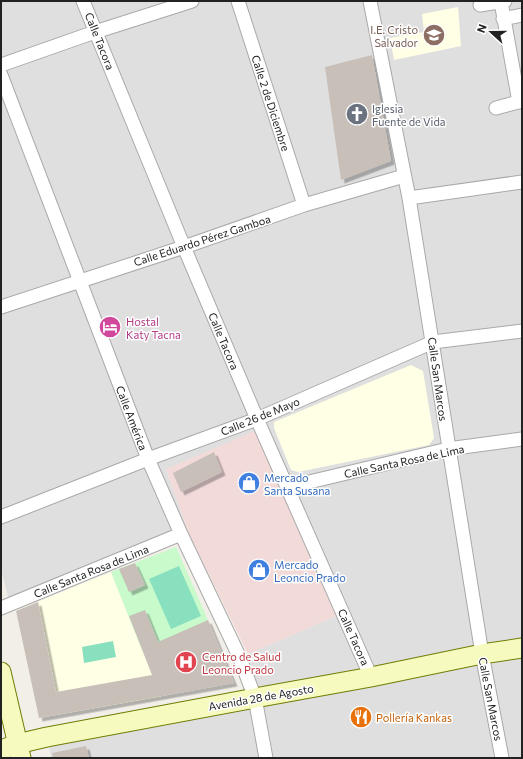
<svg xmlns="http://www.w3.org/2000/svg" width="523" height="759" font-family="Commissioner,sans-serif">
  <style>
    .residential { fill: #e0dfdf }
    .commercial { fill: #f2dad9 }
    .education { fill: #ffffe5 }
    .park { fill: #c8facc }
    .pitch { fill: #88e0be }
    .building { fill: #c7bfb8; filter: url(#shadow) }
    .lines { fill: none; stroke-linecap: round; stroke-linejoin: round }
    .street-casing { stroke: #a9a9a9; stroke-width: 15 }
    .secondary-casing { stroke: #707d05; stroke-width: 21 }
    .street { stroke: #fff; stroke-width: 13 }
    .secondary { stroke: #f7fabf; stroke-width: 19 }
    .labels { text-anchor: middle; dominant-baseline: central; stroke-width: 3; stroke-linejoin: round; paint-order: stroke }
    .education-label { font-size: 11px; fill: #785e54; stroke: #fff; text-anchor: end }
    .street-label { font-size: 11px; fill: #222; stroke: #fff }
    .worship-label { font-size: 11px; fill: #5b616d; stroke: #fff; text-anchor: start }
    .hotel-label { font-size: 11px; fill: #b23c85; stroke: #fff; text-anchor: start }
    .shop-label { font-size: 11px; fill: #366cbe; stroke: #fff; text-anchor: start }
    .health-label { font-size: 11px; fill: #be3a42; stroke: #fff; text-anchor: start }
    .food-label { font-size: 11px; fill: #c56008; stroke: #fff; text-anchor: start }
  </style>
  <defs>
    <filter id="shadow"><feDropShadow dx="3.5" dy="3.5" stdDeviation="0" flood-color="#0004"/></filter>
  </defs>
  <rect width="100%" height="100%" fill="#f2efe9"/>
  <path class="residential" d="M1,1h521v757h-471l-3,-18 211,-40 -11,-46 88,-38 -170,-147 23,65 -179,71 -9,-36z"/>
  <path class="commercial" d="M257,430l79,186 -88,38 -59,-120 -23,-65z"/>
  <path class="education" d="M458,7l3,39 -67,14 -4,-22 34,-6 -2,-18z
    M411,365l12,6 11,67 -5,7 -131,27 -7,-2 -17,-42v-6z
    M111,572l50,125 -122,21 -23,-107z"/>
  <path class="park" d="M176,547l32,73 -66,30 -31,-78z"/>
  <path class="pitch" d="M179,566l22,50 -30,13 -22,-50z
    M113,641l3,16 -32,6 -2,-16z"/>
  <path class="building" d="M372,55l19,106 -50,19 -16,-113z
    M214,452l8,20 -41,20 -8,-19z
    M135,563l10,22 -16,7 -10,-23z
    M38,602l18,90 96,-17 -23,-59 16,-6 13,32 50,-22 26,63 -195,35 -23,-107z
    M86,746l3,12h-36l-1,-5z"/>
  <g class="lines">
    <g class="street-casing">
      <path id="street" d="M83,1l101,246 73,172 114,258
        M238,1l66,204
        M370,1l39,197 73,456 20,104
        M501,2l18,100
        M480,5l25,-4
        M503,19l19,-4
        M1,65l94,-33 97,-31
        M1,75l147,384 33,75 58,122 16,42 11,60
        M496,108l26,-7
        M409,198l113,-16
        M1,307l183,-60 120,-42 100,-29
        M288,487l160,-38 74,-10
        M1,517l147,-58 109,-40 176,-77 89,-11
        M1,608l180,-74"/>
    </g>
    <g class="secondary-casing">
      <path id="secondary" d="M1,672l20,86
        M1,750l16,-6 30,-7 208,-39 116,-21 111,-23 40,-6"/>
    </g>
    <use href="#street" class="street"/>
    <use href="#secondary" class="secondary"/>
  </g>
  <defs>
    <g id="school-disc" transform="scale(1.15)"><circle r="9.5" fill="#8d6e63" stroke="#fff"/><path d="M0-5L7-2L0 1L-7-2ZM-4 1L0 2.5L4 1V4Q0 6-4 4Z" fill="#fff"/></g>
    <g id="church-disc" transform="scale(1.15)"><circle r="9.5" fill="#6b7280" stroke="#fff"/><path d="M-1.2-6h2.4v3.5h3.3v2.4h-3.3V6h-2.4V-.1h-3.3v-2.4h3.3Z" fill="#fff"/></g>
    <g id="hotel-disc" transform="scale(1.15)"><circle r="9.5" fill="#d1479c" stroke="#fff"/><path d="M-6-4.5h1.5V1H6V5H4.5V3h-9V5H-6ZM-4 0a1.8 1.8 0 1 1 3.6 0ZM.5 0V-2.5h3Q6-2.5 6 0Z" fill="#fff"/></g>
    <g id="shop-disc" transform="scale(1.15)"><circle r="9.5" fill="#3f7fe0" stroke="#fff"/><path d="M-5-2.5h2.3a2.7 3.5 0 0 1 5.4 0H5L5.5 6h-11ZM-1.5-2.5h3a1.5 2.3 0 0 0-3 0Z" fill="#fff"/></g>
    <g id="hospital-disc" transform="scale(1.15)"><circle r="9.5" fill="#e0444e" stroke="#fff"/><path d="M-5-5h3v3.5h4V-5h3V5h-3V1.5h-4V5h-3Z" fill="#fff"/></g>
    <g id="restaurant-disc" transform="scale(1.15)"><circle r="9.5" fill="#e8710a" stroke="#fff"/><path d="M-5-6h1v4h1v-4h1v4h1v-4h1v5L-1.5 .5V6h-2V.5L-5-1ZM5-6V6H3V1.5H1.5Q1.5-4 5-6Z" fill="#fff"/></g>
  </defs>
  <g fill-rule="evenodd">
    <use href="#school-disc" x="434" y="35"/>
    <use href="#church-disc" x="357" y="114"/>
    <use href="#hotel-disc" x="110" y="327"/>
    <use href="#shop-disc" x="249" y="483"/>
    <use href="#shop-disc" x="259" y="570"/>
    <use href="#hospital-disc" x="186" y="662"/>
    <use href="#restaurant-disc" x="361" y="717"/>
  </g>
  <g class="labels">
    <g class="education-label">
      <text x="418" y="29">I.E. Cristo<tspan x="418" dy="13">Salvador</tspan></text>
    </g>
    <g class="street-label">
      <text transform="translate(100 41) rotate(68)">Calle Tacora</text>
      <text transform="translate(271 103) rotate(72)">Calle 2 de Diciembre</text>
      <text transform="translate(202 240) rotate(-18)">Calle Eduardo Pérez Gamboa</text>
      <text transform="translate(224 341) rotate(67)">Calle Tacora</text>
      <text transform="translate(438 379) rotate(82)">Calle San Marcos</text>
      <text transform="translate(260 416) rotate(-22)">Calle 26 de Mayo</text>
      <text transform="translate(132 418) rotate(69)">Calle América</text>
      <text transform="translate(404 461) rotate(-12)">Calle Santa Rosa de Lima</text>
      <text transform="translate(91 571) rotate(-22)">Calle Santa Rosa de Lima</text>
      <text transform="translate(354 637) rotate(66)">Calle Tacora</text>
      <text transform="translate(261 697) rotate(-10)">Avenida 28 de Agosto</text>
      <text transform="translate(491 699) rotate(79)">Calle San Marcos</text>
    </g>
    <g class="worship-label">
      <text x="372" y="108">Iglesia<tspan x="372" dy="13">Fuente de Vida</tspan></text>
    </g>
    <g class="hotel-label">
      <text x="126" y="321">Hostal<tspan x="126" dy="13">Katy Tacna</tspan></text>
    </g>
    <g class="shop-label">
      <text x="264" y="477">Mercado<tspan x="264" dy="13">Santa Susana</tspan></text>
      <text x="274" y="564">Mercado<tspan x="274" dy="13">Leoncio Prado</tspan></text>
    </g>
    <g class="health-label">
      <text x="202" y="656">Centro de Salud<tspan x="202" dy="13">Leoncio Prado</tspan></text>
    </g>
    <g class="food-label">
      <text x="376" y="717">Pollería Kankas</text>
    </g>
  </g>
  <rect width="523" height="759" fill="none" stroke="#222222" stroke-width="4"/>
  <g transform="translate(491 32) rotate(291)" stroke="#ffffff" stroke-width="3" paint-order="stroke">
  <path d="M0-3L7 15L0 10L-7 15Z" fill="#222222"/>
  <text y="-6" font-size="11" font-weight="bold" text-anchor="middle" fill="#222222">N</text>
  </g>
</svg>
